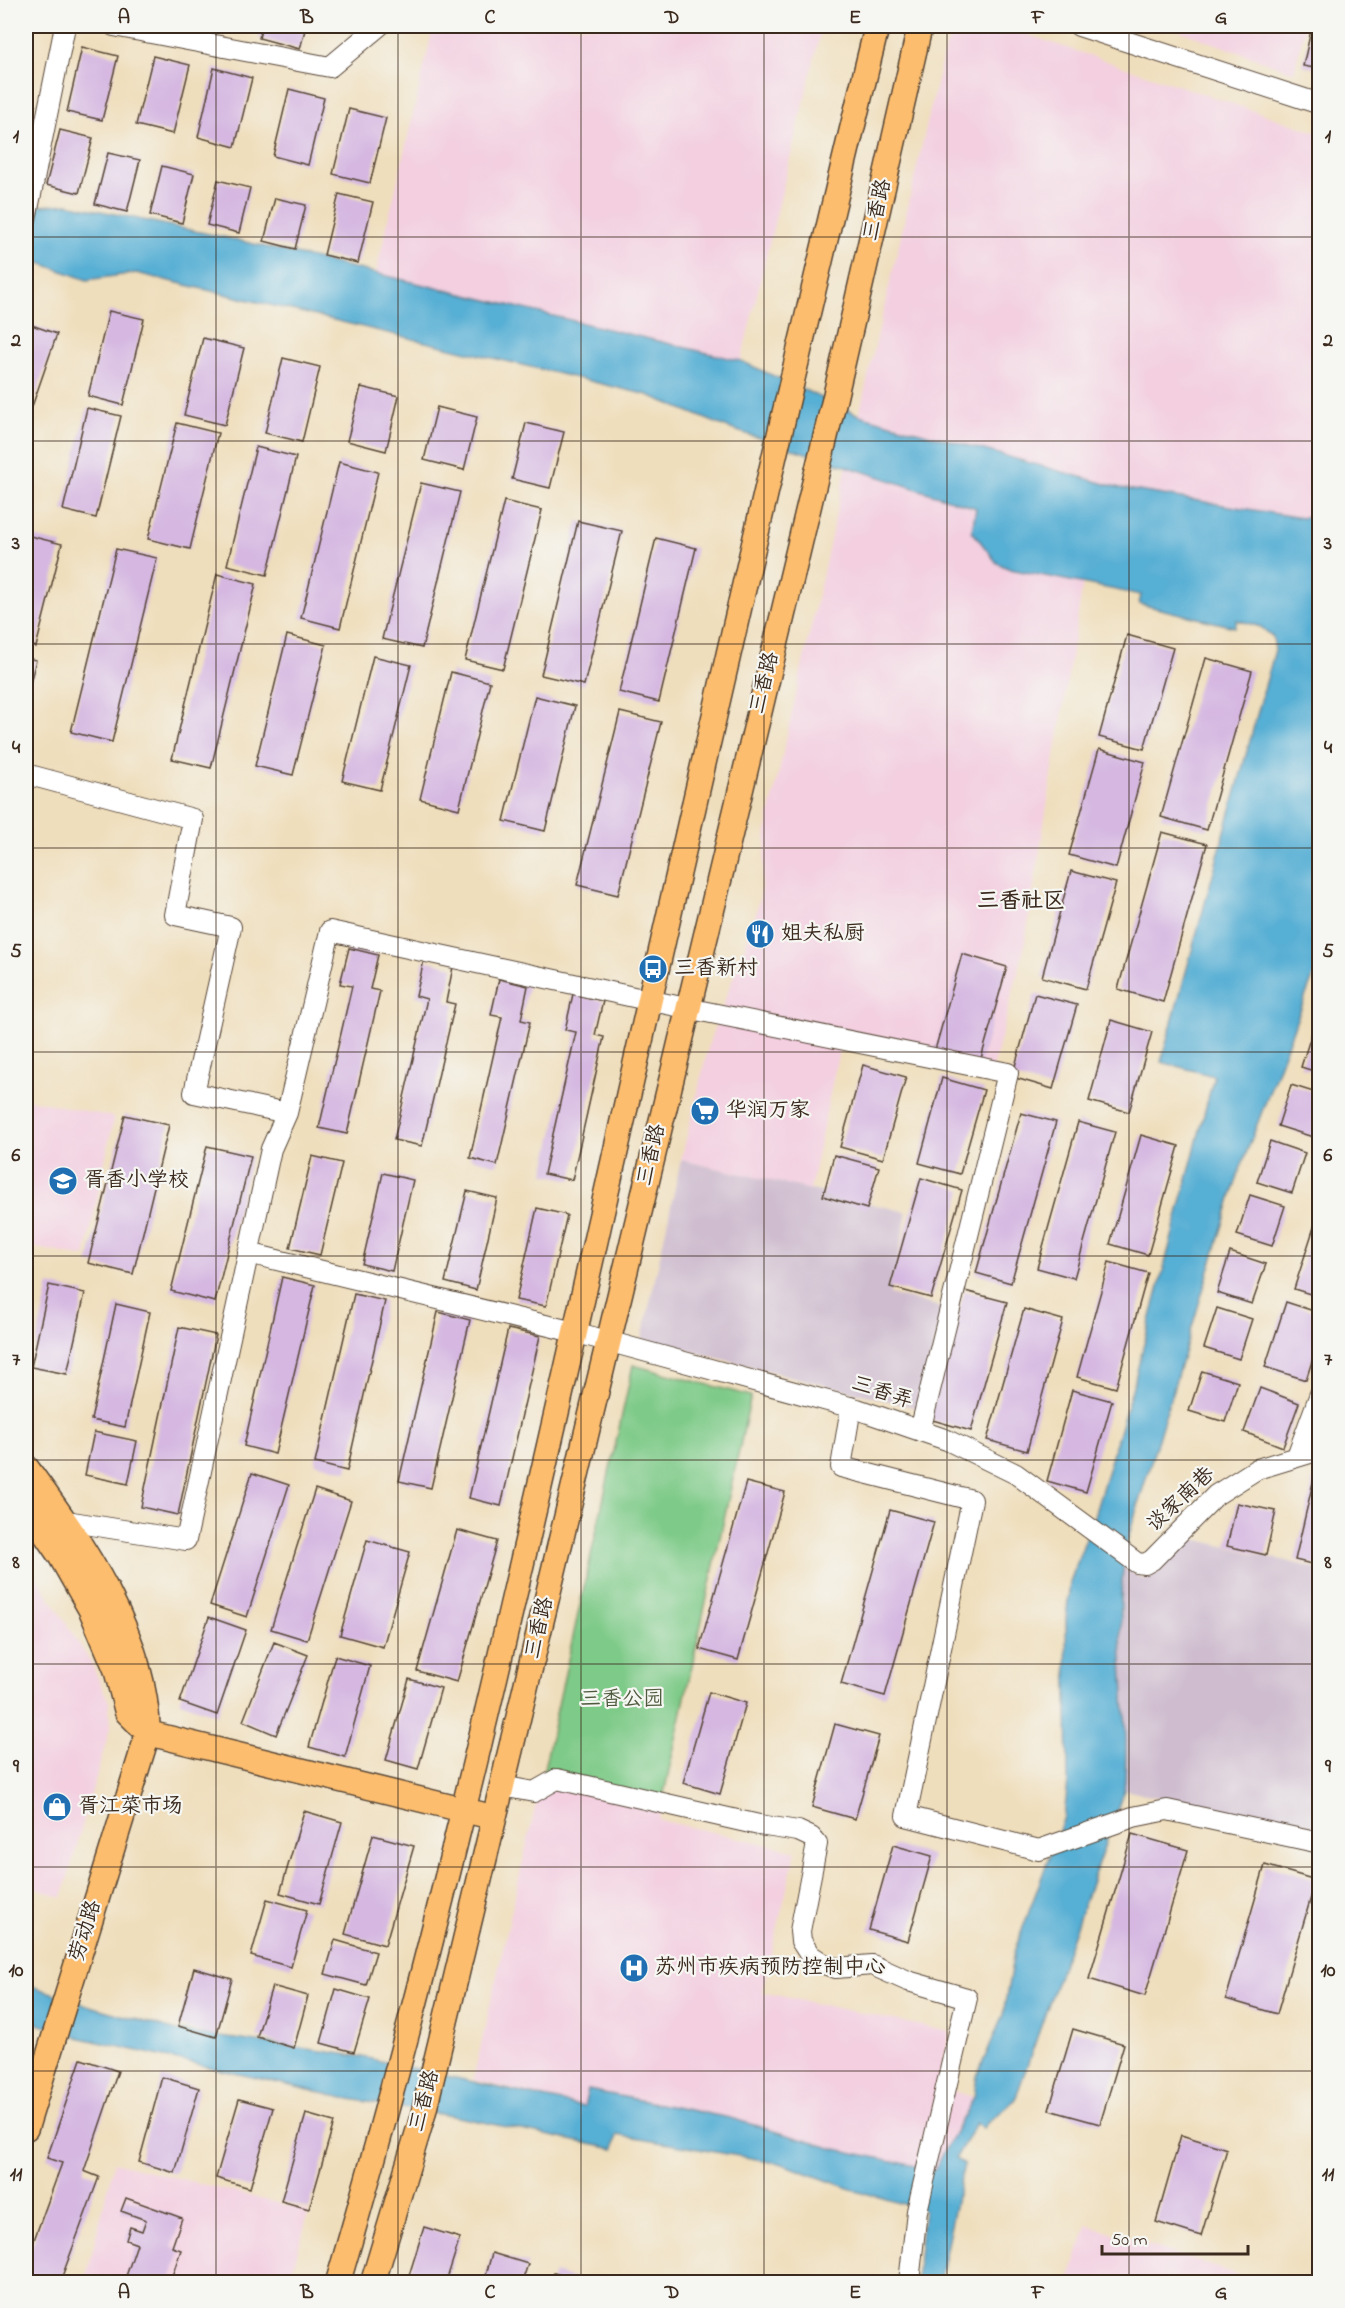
<svg xmlns="http://www.w3.org/2000/svg" width="1345" height="2308" font-family="'Indie Flower','LXGW WenKai TC',sans-serif">
  <style>
    .built { fill: #f3cfe0 }
    .industrial { fill: #cfbdcf }
    .green { fill: #7eca88; stroke: #5c7a53; stroke-width: 1.5 }
    .water { fill: #56afd4; stroke: #486c79; stroke-width: 1.5 }
    .building { fill: #d5b7e1 }
    .lines { fill: none; stroke-linecap: round; stroke-linejoin: round }
    .minor-casing { stroke: #564536; stroke-width: 22 }
    .major-casing { stroke: #564536; stroke-width: 27 }
    .minor { stroke: #fff; stroke-width: 20 }
    .major { stroke: #fcbd6e; stroke-width: 24 }
    .grid { fill: none; stroke: #3b2a1e; stroke-width: 1.5; stroke-opacity: 0.55 }
    .labels { text-anchor: middle; dominant-baseline: central; stroke-width: 4.5; stroke-linejoin: round; paint-order: stroke }
    .street-label { font-size: 21px; fill: #3b2a1e; stroke: #f6f6f2 }
    .poi-label { font-size: 21px; fill: #3b2a1e; stroke: #f6f6f2; text-anchor: start }
    .park-label { font-size: 21px; fill: #4f5a3e; stroke: #f6f6f2 }
    .neighbourhood-label { font-size: 22px; font-weight: bold; fill: #3b2a1e; stroke: #f6f6f2 }
    .neatline { fill: none; stroke: #3b2a1e; stroke-width: 2 }
    .grid-label { font-size: 20px; text-anchor: middle; font-weight: bold; fill: #3b2a1e }
  </style>
  <rect width="100%" height="100%" fill="#f6f6f2"/>
  <filter id="ink" filterUnits="userSpaceOnUse"><feTurbulence type="fractalNoise" baseFrequency=".0167" numOctaves="2"/><feDisplacementMap in="SourceGraphic" scale="12" xChannelSelector="R" yChannelSelector="G"/><feConvolveMatrix kernelMatrix="1 2 1 2 8 2 1 2 1" color-interpolation-filters="sRGB"/></filter>
  <filter id="wash" filterUnits="userSpaceOnUse"><feTurbulence type="fractalNoise" baseFrequency=".008" numOctaves="4" result="noise"/><feDisplacementMap in="SourceGraphic" scale="24" xChannelSelector="R" yChannelSelector="G"/><feGaussianBlur stdDeviation="1.35" result="paint"/><feColorMatrix in="noise" values="0 0 0 0 0 0 0 0 0 0 0 0 0 0 0 0 0 1.4 0 .05"/><feComposite in="paint" operator="in"/></filter>
  <g filter="url(#wash)">
    <rect width="100%" height="100%" fill="#efdebc"/>
    <path class="built" d="M422,26h400l-81,335 -365,-88 55,-236z
      M959,26h43l317,107 1,379 -18,6 -182,-30 -261,-73 84,-360 8,-20z
      M1166,26h139l-11,46z
      M847,464l129,45 21,54 13,6 73,14 -59,365 -32,125 -151,-32 -31,149 -129,-30 29,-120 43,-116 7,-27 8,-76z
      M26,1099l88,18 -29,140 -59,-11z
      M26,1560l64,101 19,41 1,26 -48,170 -36,-13z
      M541,1782l120,25 -2,13 137,31 -34,141 188,40 -13,55 37,10 -40,74 -103,-23 -101,-30 -141,-28 -4,17 -112,-27z
      M114,2162l195,49 -20,71h-204z
      M1087,2225l152,50 -1,7h-169z"/>
    <path class="industrial" d="M681,1160l226,52 -17,82 55,14 -28,100 -275,-69z
      M1186,1537l133,32v265l-195,-44 3,-32 -6,-110 1,-82 21,13 12,-5z"/>
    <path class="green" d="M633,1365l118,31 -90,411 -120,-25z"/>
    <path class="water" d="M26,203l13,3 29,-2 169,36 504,121 118,54 261,73 182,30 17,-6v464l-5,-2 -76,201 -110,363c-18,83 4,169 -4,252l-108,307c-9,14 -23,17 -33,31l-7,-5 -21,36 9,5 -25,118h-23l8,-72 -76,-22 -68,-25 -163,-28 -3,14 -151,-31 -119,-20 -263,-60 -55,-18v-36l67,23 84,24 181,25 226,51 4,-17 142,28 101,30 103,22 40,-73 3,-21 26,-61 11,-63 50,-135 4,-35 -2,-163 4,-37 24,-66 39,-130 81,-310 -53,-14 114,-412 -2,-13 -12,-10 -24,-7 -2,7 -96,-23 2,-9 -131,-26 -13,-6 -25,-32 4,-23 -248,-80 -80,-33 -512,-122 -49,7 -61,-22z"/>
    <g id="blocks">
      <path class="building" d="M262,26h44l-6,23 -41,-11z
        M1312,26h8v43l-17,-3z
        M82,47l36,9 -16,64 -35,-8z
        M153,56l37,9 -17,69 -37,-9z
        M214,68l38,10 -17,69 -37,-10z
        M289,89l35,9 -16,67 -35,-9z
        M349,109l37,9 -16,65 -37,-9z
        M60,130l33,8 -14,55 -33,-8z
        M108,153l32,7 -13,52 -32,-8z
        M162,166l32,8 -12,49 -32,-8z
        M218,180l32,8 -11,45 -32,-8z
        M339,194l34,8 -15,61 -34,-8z
        M275,198l31,7 -11,44 -31,-8z
        M109,311l35,8 -21,86 -35,-9z
        M26,323l31,11 -31,90z
        M203,338l41,10 -19,77 -41,-10z
        M283,358l37,9 -18,75 -37,-9z
        M361,387l38,9 -13,55 -39,-10z
        M437,407l40,10 -13,53 -40,-10z
        M87,408l34,8 -25,102 -33,-8z
        M177,423l41,10 -28,116 -42,-10z
        M526,423l38,9 -14,56 -38,-9z
        M256,447l40,10 -29,118 -40,-10z
        M339,462l39,10 -38,156 -39,-10z
        M421,483l39,9 -38,156 -40,-9z
        M504,501l38,9 -39,159 -38,-9z
        M578,521l44,10 -38,154 -43,-10z
        M26,535l36,9 -26,103 -10,-3z
        M656,538l40,10 -37,154 -40,-10z
        M116,549l41,9 -45,184 -41,-10z
        M217,574l39,10 -45,184 -39,-9z
        M287,635l39,10 -33,130 -38,-9z
        M1127,635l46,13 -29,101 -45,-12z
        M373,656l38,9 -31,125 -38,-9z
        M26,658l10,2 -10,39z
        M1206,658l46,13 -45,159 -46,-13z
        M451,672l39,10 -31,127 -39,-10z
        M535,696l40,10 -30,125 -41,-10z
        M620,712l41,10 -43,173 -41,-10z
        M1099,749l46,13 -29,106 -47,-13z
        M1162,832l45,12 -44,158 -45,-13z
        M1071,871l45,12 -30,106 -44,-12z
        M349,948l29,7 -8,34 10,2 -33,143 -28,-6 33,-142 -12,-2z
        M962,954l45,13 -27,95 -45,-12z
        M424,960l29,7 -7,35 9,2 -33,142 -28,-6 33,-141 -11,-3z
        M499,979l29,7 -7,34 9,2 -33,143 -27,-7 32,-141 -11,-2z
        M573,994l30,7 -8,34 9,2 -32,143 -28,-6 32,-142 -11,-2z
        M1035,994l42,11 -24,84 -41,-12z
        M1111,1020l41,12 -23,80 -40,-11z
        M1314,1026l6,2v45l-19,-6z
        M863,1065l43,12 -23,82 -43,-12z
        M942,1078l42,12 -24,84 -41,-11z
        M1291,1085l29,9v22l-7,21 -35,-11z
        M1021,1113l35,9 -45,161 -35,-10z
        M125,1115l44,10 -36,149 -45,-11z
        M1078,1122l37,10 -41,146 -37,-10z
        M1141,1135l38,11 -31,109 -38,-11z
        M1270,1141l35,12 -13,40 -35,-11z
        M207,1146l44,10 -36,146 -44,-11z
        M834,1155l45,12 -12,42 -44,-13z
        M312,1156l30,7 -22,92 -30,-7z
        M383,1173l30,7 -21,91 -30,-7z
        M921,1178l41,12 -31,108 -41,-11z
        M467,1191l30,7 -21,92 -31,-8z
        M1250,1195l35,11 -13,40 -35,-11z
        M537,1208l30,7 -21,91 -30,-6z
        M1315,1224l5,2v71l-26,-8z
        M1230,1252l36,12 -14,40 -35,-11z
        M1109,1262l39,11 -32,115 -39,-11z
        M282,1277l33,8 -40,169 -31,-8z
        M49,1285l36,8 -18,81 -36,-7z
        M965,1291l42,11 -36,129 -42,-12z
        M354,1294l31,7 -38,170 -32,-8z
        M1286,1302l34,11v23l-14,44 -41,-13z
        M116,1304l34,8 -25,115 -34,-7z
        M1217,1308l35,11 -13,40 -35,-11z
        M1024,1309l39,11 -36,131 -40,-11z
        M438,1312l32,8 -39,168 -32,-7z
        M179,1327l37,8 -38,180 -37,-8z
        M508,1329l32,7 -39,170 -32,-8z
        M1202,1371l36,11 -13,40 -36,-11z
        M1260,1388l39,15 -16,44 -39,-15z
        M1072,1390l40,11 -26,91 -39,-11z
        M94,1432l43,9 -9,43 -43,-9z
        M252,1473l37,12 -42,132 -37,-12z
        M1314,1478l6,1v87l-25,-6z
        M746,1482l39,10 -47,168 -39,-11z
        M315,1489l36,12 -44,139 -36,-11z
        M1237,1503l39,8 -10,44 -39,-9z
        M890,1510l44,12 -49,174 -44,-12z
        M457,1530l40,11 -40,141 -40,-11z
        M367,1540l43,12 -27,95 -43,-12z
        M209,1617l37,13 -29,85 -37,-13z
        M274,1642l34,13 -32,80 -33,-14z
        M335,1656l35,10 -25,91 -36,-10z
        M409,1679l32,9 -23,81 -32,-9z
        M709,1692l37,11 -26,91 -37,-11z
        M835,1724l44,12 -24,83 -43,-12z
        M304,1811l38,11 -23,82 -39,-11z
        M1132,1834l56,16 -43,146 -56,-17z
        M373,1835l41,11 -29,99 -40,-11z
        M893,1845l39,11 -24,85 -39,-11z
        M1265,1865l51,15 -39,134 -51,-15z
        M267,1899l40,11 -16,57 -40,-11z
        M335,1940l41,12 -10,33 -41,-11z
        M194,1968l38,11 -16,58 -38,-11z
        M272,1986l36,10 -14,52 -37,-11z
        M336,1989l34,10 -16,53 -33,-9z
        M1073,2029l51,15 -24,80 -51,-14z
        M81,2059l37,12 -34,100 15,6 -39,105h-34v-20l36,-99 -15,-5z
        M162,2077l37,11 -24,85 -36,-11z
        M239,2099l34,9 -23,80 -34,-10z
        M306,2114l28,8 -25,87 -28,-8z
        M1181,2135l46,14 -26,87 -45,-14z
        M126,2198l56,20 -10,29 9,3 -11,32h-46l13,-38 -11,-4 4,-13 12,4 4,-11 -25,-9z
        M424,2227l36,11 -14,44h-39z
        M492,2253l36,11 -6,18h-38z
        M554,2273l31,9h-34z"/>
    </g>
  </g>
  <g filter="url(#ink)">
    <use href="#blocks" fill-opacity="0" stroke="#564536" stroke-width="1.5"/>
    <g class="lines">
      <g class="minor-casing">
        <path id="minor" d="M114,26l216,41 49,-41
          M1079,26l241,78
          M26,219l39,-193
          M26,774l167,45 -18,96 56,12 -37,166 93,20
          M248,1253l326,79 283,77 90,31 69,34 121,89 8,1 7,-4 64,-65 41,-26 63,-19
          M851,1407l-10,60 131,33 -66,316 133,34 94,-33 34,-7 153,33
          M1297,1456l23,-62
          M66,1521l120,19 85,-391 16,-36 43,-182 322,70 356,72 -88,358
          M502,1786l32,6 23,-13 202,46 39,6 13,6 6,7 -17,87 1,10 9,14 14,9 12,4 36,-3 36,16 59,17 -50,213 -8,71"/>
      </g>
      <g class="major-casing">
        <path id="major" d="M26,1467c58,79 119,165 122,266l-122,395
          M26,1506l35,51 30,53 25,59 11,43 21,21 332,81
          M338,2282c92,-313 164,-631 237,-950 98,-436 196,-872 302,-1306
          M373,2282l50,-167 412,-1718 85,-371"/>
      </g>
      <use href="#minor" class="minor"/>
      <use href="#major" class="major"/>
    </g>
  </g>
  <path class="grid" d="M216,26v2256M398,26v2256M581,26v2256M764,26v2256M947,26v2256M1129,26v2256M26,237h1294M26,441h1294M26,644h1294M26,848h1294M26,1052h1294M26,1256h1294M26,1460h1294M26,1664h1294M26,1867h1294M26,2071h1294"/>
  <defs>
    <g id="restaurant-disc" transform="scale(1.5)"><circle r="9.5" fill="#1f6fb2" stroke="#f6f6f2"/><path d="M-5-6h1v4h1v-4h1v4h1v-4h1v5L-1.5 .5V6h-2V.5L-5-1ZM5-6V6H3V1.5H1.5Q1.5-4 5-6Z" fill="#fff"/></g>
    <g id="bus-disc" transform="scale(1.5)"><circle r="9.5" fill="#1f6fb2" stroke="#f6f6f2"/><path d="M-5-6H5V4H4V6H2V4H-2V6H-4V4H-5ZM-3.5-4V0h7V-4ZM-3.5 1.2v1.5H-2V1.2ZM2 1.2v1.5H3.5V1.2Z" fill="#fff"/></g>
    <g id="supermarket-disc" transform="scale(1.5)"><circle r="9.5" fill="#1f6fb2" stroke="#f6f6f2"/><path d="M-6-5.5h2.5l.6 2H6L4.5 2H-2.5L-4.4-4H-6ZM-1.5 3.2a1.3 1.3 0 1 0 .1 0ZM3 3.2a1.3 1.3 0 1 0 .1 0Z" fill="#fff"/></g>
    <g id="school-disc" transform="scale(1.5)"><circle r="9.5" fill="#1f6fb2" stroke="#f6f6f2"/><path d="M0-5L7-2L0 1L-7-2ZM-4 1L0 2.5L4 1V4Q0 6-4 4Z" fill="#fff"/></g>
    <g id="shop-disc" transform="scale(1.5)"><circle r="9.5" fill="#1f6fb2" stroke="#f6f6f2"/><path d="M-5-2.5h2.3a2.7 3.5 0 0 1 5.4 0H5L5.5 6h-11ZM-1.5-2.5h3a1.5 2.3 0 0 0-3 0Z" fill="#fff"/></g>
    <g id="hospital-disc" transform="scale(1.5)"><circle r="9.5" fill="#1f6fb2" stroke="#f6f6f2"/><path d="M-5-5h3v3.5h4V-5h3V5h-3V1.5h-4V5h-3Z" fill="#fff"/></g>
  </defs>
  <g fill-rule="evenodd">
    <use href="#restaurant-disc" x="760" y="934"/>
    <use href="#bus-disc" x="653" y="969"/>
    <use href="#supermarket-disc" x="705" y="1111"/>
    <use href="#school-disc" x="63" y="1181"/>
    <use href="#shop-disc" x="57" y="1807"/>
    <use href="#hospital-disc" x="634" y="1968"/>
  </g>
  <g class="labels">
    <g class="street-label">
      <text transform="translate(878 210) rotate(-77)">三香路</text>
      <text transform="translate(765 683) rotate(-76)">三香路</text>
      <text transform="translate(652 1155) rotate(-77)">三香路</text>
      <text transform="translate(882 1393) rotate(18)">三香弄</text>
      <text transform="translate(1181 1500) rotate(-43)">谈家南巷</text>
      <text transform="translate(540 1628) rotate(-77)">三香路</text>
      <text transform="translate(86 1931) rotate(-73)">劳动路</text>
      <text transform="translate(425 2101) rotate(-75)">三香路</text>
    </g>
    <g class="poi-label">
      <text x="781" y="934">姐夫私厨</text>
      <text x="674" y="969">三香新村</text>
      <text x="726" y="1111">华润万家</text>
      <text x="84" y="1181">胥香小学校</text>
      <text x="78" y="1807">胥江菜市场</text>
      <text x="655" y="1968">苏州市疾病预防控制中心</text>
    </g>
    <g class="park-label">
      <text x="622" y="1700">三香公园</text>
    </g>
    <g class="neighbourhood-label">
      <text x="1021" y="902">三香社区</text>
    </g>
  </g>
  <rect width="1345" height="2308" fill="none" stroke="#f6f6f2" stroke-width="66"/>
  <path d="M1102 2245v9h146v-9" fill="none" stroke="#3b2a1e" stroke-width="3"/>
  <text x="1111" y="2245" font-size="18" fill="#3b2a1e" stroke="#f6f6f2" stroke-width="4.5" paint-order="stroke">50 m</text>
  <rect x="33" y="33" width="1279" height="2242" class="neatline"/>
  <g class="grid-label">
    <text x="124" y="23">A</text>
    <text x="307" y="23">B</text>
    <text x="490" y="23">C</text>
    <text x="672" y="23">D</text>
    <text x="855" y="23">E</text>
    <text x="1038" y="23">F</text>
    <text x="1221" y="23">G</text>
    <text x="16" y="142">1</text>
    <text x="1328" y="142">1</text>
    <text x="16" y="346">2</text>
    <text x="1328" y="346">2</text>
    <text x="16" y="549">3</text>
    <text x="1328" y="549">3</text>
    <text x="16" y="753">4</text>
    <text x="1328" y="753">4</text>
    <text x="16" y="957">5</text>
    <text x="1328" y="957">5</text>
    <text x="16" y="1161">6</text>
    <text x="1328" y="1161">6</text>
    <text x="16" y="1365">7</text>
    <text x="1328" y="1365">7</text>
    <text x="16" y="1568">8</text>
    <text x="1328" y="1568">8</text>
    <text x="16" y="1772">9</text>
    <text x="1328" y="1772">9</text>
    <text x="16" y="1976">10</text>
    <text x="1328" y="1976">10</text>
    <text x="16" y="2180">11</text>
    <text x="1328" y="2180">11</text>
    <text x="124" y="2298">A</text>
    <text x="307" y="2298">B</text>
    <text x="490" y="2298">C</text>
    <text x="672" y="2298">D</text>
    <text x="855" y="2298">E</text>
    <text x="1038" y="2298">F</text>
    <text x="1221" y="2298">G</text>
  </g>
</svg>
